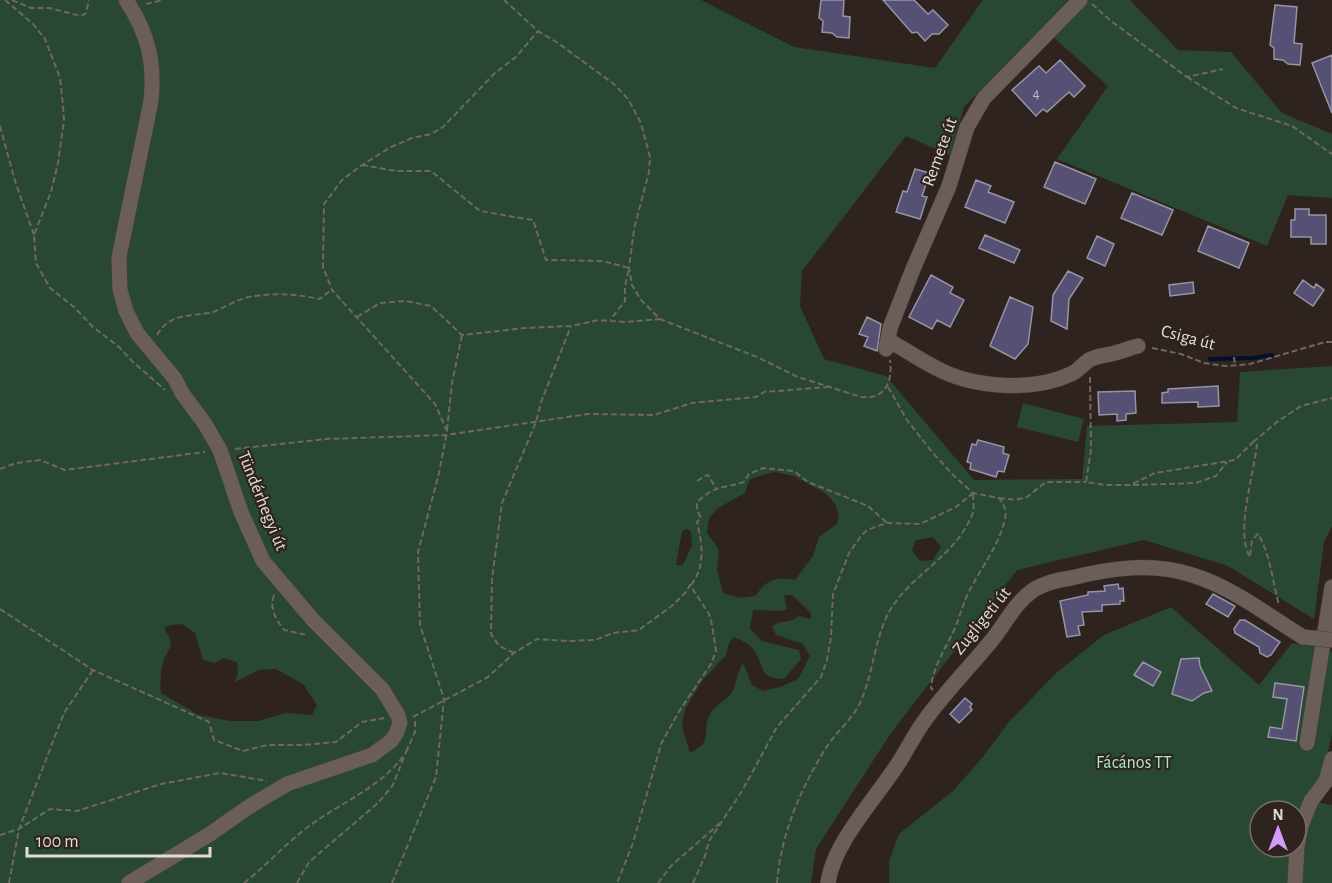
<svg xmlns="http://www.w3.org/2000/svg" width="1332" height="883" font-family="'Alegreya Sans',sans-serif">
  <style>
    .green { fill: #294834; fill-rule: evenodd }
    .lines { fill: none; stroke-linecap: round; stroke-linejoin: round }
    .stream { stroke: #04102b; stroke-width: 4 }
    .building { fill: #565074; stroke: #9695a2; stroke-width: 1.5 }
    .minor-casing { stroke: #473e3a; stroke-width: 16 }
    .path { stroke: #706662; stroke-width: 2; stroke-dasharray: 6 3; stroke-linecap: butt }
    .minor { stroke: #6b5e58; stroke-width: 15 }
    .minor-bridge-casing { stroke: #473e3a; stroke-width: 16; stroke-linecap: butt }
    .minor-bridge { stroke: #6b5e58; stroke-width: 15 }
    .labels { text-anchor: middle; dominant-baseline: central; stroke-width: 4.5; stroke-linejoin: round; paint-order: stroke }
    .number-label { font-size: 15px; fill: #bfb8be }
    .street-label { font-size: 18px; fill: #e2dbd7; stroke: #2e231e }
    .park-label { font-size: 18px; fill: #aaeac0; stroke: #2e231e }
  </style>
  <rect width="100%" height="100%" fill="#2e231e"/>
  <path class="green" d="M0,0h701l93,47 141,21 48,-68h147l48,50 53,2 51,61 50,21v64l-44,-3 -21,51 -210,-87 51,-73 -66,-59 -78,80 -14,48 -44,-19 -104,135 -2,35 24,53 62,17 88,104 108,-1 5,-53 150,-4 3,-50 92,-6v160l-8,16 -10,77 -86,-53 -84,-26 -127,30 -126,163 -75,116 -5,34h-811zM774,472l20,4 31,17 10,11 4,10 -2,10 -18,13 -6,19 -18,24c-21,-3 -27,-1 -40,16l-15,2 -17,-5 -6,-23 2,-20 -12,-17 2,-15 9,-10 27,-15 5,-14zM687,529l4,3 1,13 -9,20h-7l6,-34zM933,537l8,10 -8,13 -13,1 -8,-11 4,-10zM784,595h8l19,18v6l-12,-3c-10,8 -16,3 -27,10l4,9 27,9 7,12 -12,23 -18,8 -17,4 -11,-6 -9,-22c-6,9 -6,18 -10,27 -4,10 -18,14 -23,24 -10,18 6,26 -20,39l-8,-27 3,-17 17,-28 24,-26 3,-12 5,-6c9,4 19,8 23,18 8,17 4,23 27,24l17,-20 -2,-9 -37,-9 -12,-12 3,-19 28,1 6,-2zM182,624l13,9 8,27 11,3 10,-5 13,4 1,11 -3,9 24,-12 17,-1 27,15 14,21 -5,10 -26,-2 -28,8h-28l-31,-6 -38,-22c-1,-10 -1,-24 3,-34 8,-15 10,-14 0,-31l6,-3z
    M1023,403l61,16 -6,23 -61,-15z
    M1171,607l88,78 33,-42c11,3 33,3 40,9v82l-10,43 -11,24 20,4 1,-1v79h-443v-22l10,-27 54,-43 30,-34 25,-34 48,-50 48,-38zM1260,811h36v36h-36z"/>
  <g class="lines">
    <path class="stream" d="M1210,359l43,-1 19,-3"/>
  </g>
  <path class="building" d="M821,0h23l-1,16 7,1 -1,21 -12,-1 -5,-4 -10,-1 1,-11 -4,-3z
    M883,0h31l14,14 5,-4 15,15 -9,9h-7l-7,7 -8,-9 -5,1z
    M1275,5l22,2 -3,36 8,1 -2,21 -12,-1 -5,-4 -9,-1v-11l-4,-3z
    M1332,55v58l-20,-50z
    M1060,60l25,26 -11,11 -5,-5 -22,20 -4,-3 -7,7 -24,-26 27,-24 7,7z
    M1055,162l41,17 -11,25 -41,-17z
    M915,169l15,4 -8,23 5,1 -7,22 -24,-7 7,-21 4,1z
    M976,180l15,6 -3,6 26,10 -9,21 -40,-16z
    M1132,193l41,17 -11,25 -41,-17z
    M1295,209h14v6h17v29h-15v-7h-20v-17h4z
    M1208,226l41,17 -10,25 -41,-17z
    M985,235l35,15 -6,13 -35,-15z
    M1097,236l17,8 -9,22 -18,-8z
    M1068,271l15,7 -14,21 -2,30 -16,-8 2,-26z
    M931,275l22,12 -3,6 14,7 -14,27 -13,-7 -5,9 -23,-12z
    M1303,280l11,8 2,-4 8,6 -11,16 -19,-13z
    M1193,282l1,11 -24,3 -1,-11z
    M1010,297l23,10 -5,37 -13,15 -25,-13z
    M867,317l14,7 -4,27 -13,-5 4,-9 -9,-3z
    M1218,386l1,20 -21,1v-5l-36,1v-10l6,-1v-3z
    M1135,391l1,22 -10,1v6l-9,1v-7l-18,1 -1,-23z
    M978,440l26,7 -1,6 6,2 -5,17 -6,-1 -2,6 -26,-8 1,-6 -4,-1 5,-18 4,1z
    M1118,584l1,5 4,-1 1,13h-4v3l-18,1v6l-20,1 2,13 -6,1 2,9 -13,2 -7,-36 28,-6v-3l17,-1 -1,-5z
    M1213,594l22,12 -7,11 -22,-13z
    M1240,620h5l35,22 -9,13 -4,2 -7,-4 -1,-6 -24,-14 -1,-4z
    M1199,658l1,8 12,25 -8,2 -12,8 -20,-7 9,-35z
    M1143,662l18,10 -8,14 -19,-11z
    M1275,683l29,4 -8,54 -28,-4 2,-10 12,2 5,-30 -14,-2z
    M965,698l7,6 -2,3 2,3 -13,13 -9,-9z"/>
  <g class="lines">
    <g class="minor-casing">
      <path id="minor" d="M126,0c22,33 29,62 25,101l-32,156 1,33 6,21 11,22 38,46 7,14 23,31 15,26 21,62 22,49 50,59 69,69 16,26 2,8 -4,11 -5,7 -19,14 -85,29 -40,24 -37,26 -81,49
        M888,340c16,9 32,20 48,28 37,20 97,24 135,6 7,-3 12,-10 18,-14 8,-4 14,-4 22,-6 10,-2 18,-6 27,-8
        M886,349l4,-21 23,-59 36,-83 18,-59 17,-29 96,-98
        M1307,743l25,-156
        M828,883c5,-41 51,-88 73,-124 8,-13 15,-27 24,-39 20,-28 45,-53 67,-80 13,-16 23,-37 40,-49 11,-8 26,-11 39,-13 40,-10 81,-16 121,-3 40,12 75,40 111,62
        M1295,883l2,-36 4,-21 10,-25 15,-20 6,-22"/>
    </g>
    <path class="path" d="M5,0l28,24 12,15 15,39 3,28 1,14 -6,43 -7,29 -17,43 2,28 14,25 24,19 19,20 26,20 13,14 33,29
      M12,0l19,8h18l32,8 5,-3 3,-13
      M504,0l34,31 20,12 57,42 13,14 13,24 9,34 -1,15 -15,57 -5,39 3,17 9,15 19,19 97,38 41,20 63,20c24,3 32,-15 29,-37
      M146,4l17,-4
      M1092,4l19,17 76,56 36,-8
      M1187,77l49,31 56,18 40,28
      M0,126l15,55 19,54
      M362,165l34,6h35l49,40 53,9 13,40 57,1 26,7 -4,18v15l-15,19
      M357,317l23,-14 26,-2 25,5 31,29 62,-7 47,-2 28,-6 25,2 36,-3
      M157,335c12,-21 31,-19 53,-22 8,-2 24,-12 35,-15 24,-6 51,-4 75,1l11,-9
      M1152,348l29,6 23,9 22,3 24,-2 75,-22h7
      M1234,357l1,9
      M1090,377l1,73 -5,32 19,3h25l25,-12 80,-13 18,-18 4,2c-3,30 -22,88 -7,113l2,-17 6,-6c13,22 14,46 21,71
      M888,387l19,33 25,32 22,24 19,17 26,5c5,7 8,12 6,21 -6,28 -27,52 -39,79 -4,10 -7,20 -11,30 -9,20 -22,38 -24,60l2,2
      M447,430l5,-47 10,-48
      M1253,442l24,-20 24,-16 31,-8
      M235,449l91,-10 120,-4 142,-21 66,1 38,-12 64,-6 8,-5 64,-5
      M0,469l16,-6 24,-3 25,10 140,-18
      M697,481l10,-6 2,1 7,13
      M1133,485l63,-2 20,-7 11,-14
      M999,498l16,2 12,-3 19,-15h40
      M691,585c15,-19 11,-42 6,-63l4,-4 -4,-8v-8c20,-18 25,-13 47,-20l5,-8 14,-6 31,3 14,11 60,24 19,17
      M274,595c-5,14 2,24 10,35l23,5
      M0,609l93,61 116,52 5,18 29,11 24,-6h35l34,-3 26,-20 22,-4
      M514,653l-15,-7 -8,-12 1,-55 10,-76 34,-81 5,-20 30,-76
      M413,717l75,-40 26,-24 23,-14 30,2 28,-1 18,-7 26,-3 34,-25 13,-13 4,-7 19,29 3,11 4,26 -5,13 -33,49 -17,31 -28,99 -16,40
      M406,752l9,-20v-14
      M0,835l19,-6 31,-20 27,2 84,-27 59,-11 47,8
      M9,883l10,-54 45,-116 29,-43
      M244,883c22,-17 41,-39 64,-56 33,-25 75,-40 99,-76
      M297,883l12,-21 69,-59 15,-18 11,-28
      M392,883l44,-106 8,-78 -24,-74 -2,-73 21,-79 8,-42 -12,-27 -103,-114 -9,-23 1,-63 18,-24 20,-15 29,-18 21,-9 19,-4 12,-7 52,-54 21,-16 22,-26
      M658,883l13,-17 49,-43
      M693,883l12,-27 4,-15 33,-50 35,-64 44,-50 6,-17 4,-23 2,-43 16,-41 12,-17 6,-6 20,-7 33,1 36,-17 17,-14
      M777,883c4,-48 22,-91 47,-132 10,-17 27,-30 36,-48 13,-28 15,-66 29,-91 22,-38 66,-55 83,-97 3,-6 1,-15 1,-22"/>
    <use href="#minor" class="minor"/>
    <g class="minor-bridge-casing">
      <path id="minor-bridge" d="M1303,637l29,3"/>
    </g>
    <use href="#minor-bridge" class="minor-bridge"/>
  </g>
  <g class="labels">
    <g class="number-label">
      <text x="1036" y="93">4</text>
    </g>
    <g class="street-label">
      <text transform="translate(940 152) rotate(-70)">Remete út</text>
      <text transform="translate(1188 338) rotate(15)">Csiga út</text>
      <text transform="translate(262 501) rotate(68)">Tündérhegyi út</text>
      <text transform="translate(982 621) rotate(-51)">Zugligeti út</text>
    </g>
    <g class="park-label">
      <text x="1134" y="763">Fácános TT</text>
    </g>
  </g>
  <g transform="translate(1278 829)"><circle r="28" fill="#2e231e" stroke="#766d68" stroke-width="1.5"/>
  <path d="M0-4.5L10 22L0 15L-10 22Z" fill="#d49cfb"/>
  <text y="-9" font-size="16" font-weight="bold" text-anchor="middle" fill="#e2dbd7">N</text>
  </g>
  <path d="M27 847v9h183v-9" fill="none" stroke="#e2dbd7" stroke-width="3"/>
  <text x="36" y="847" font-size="18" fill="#e2dbd7" stroke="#2e231e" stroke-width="4.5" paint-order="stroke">100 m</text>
</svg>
